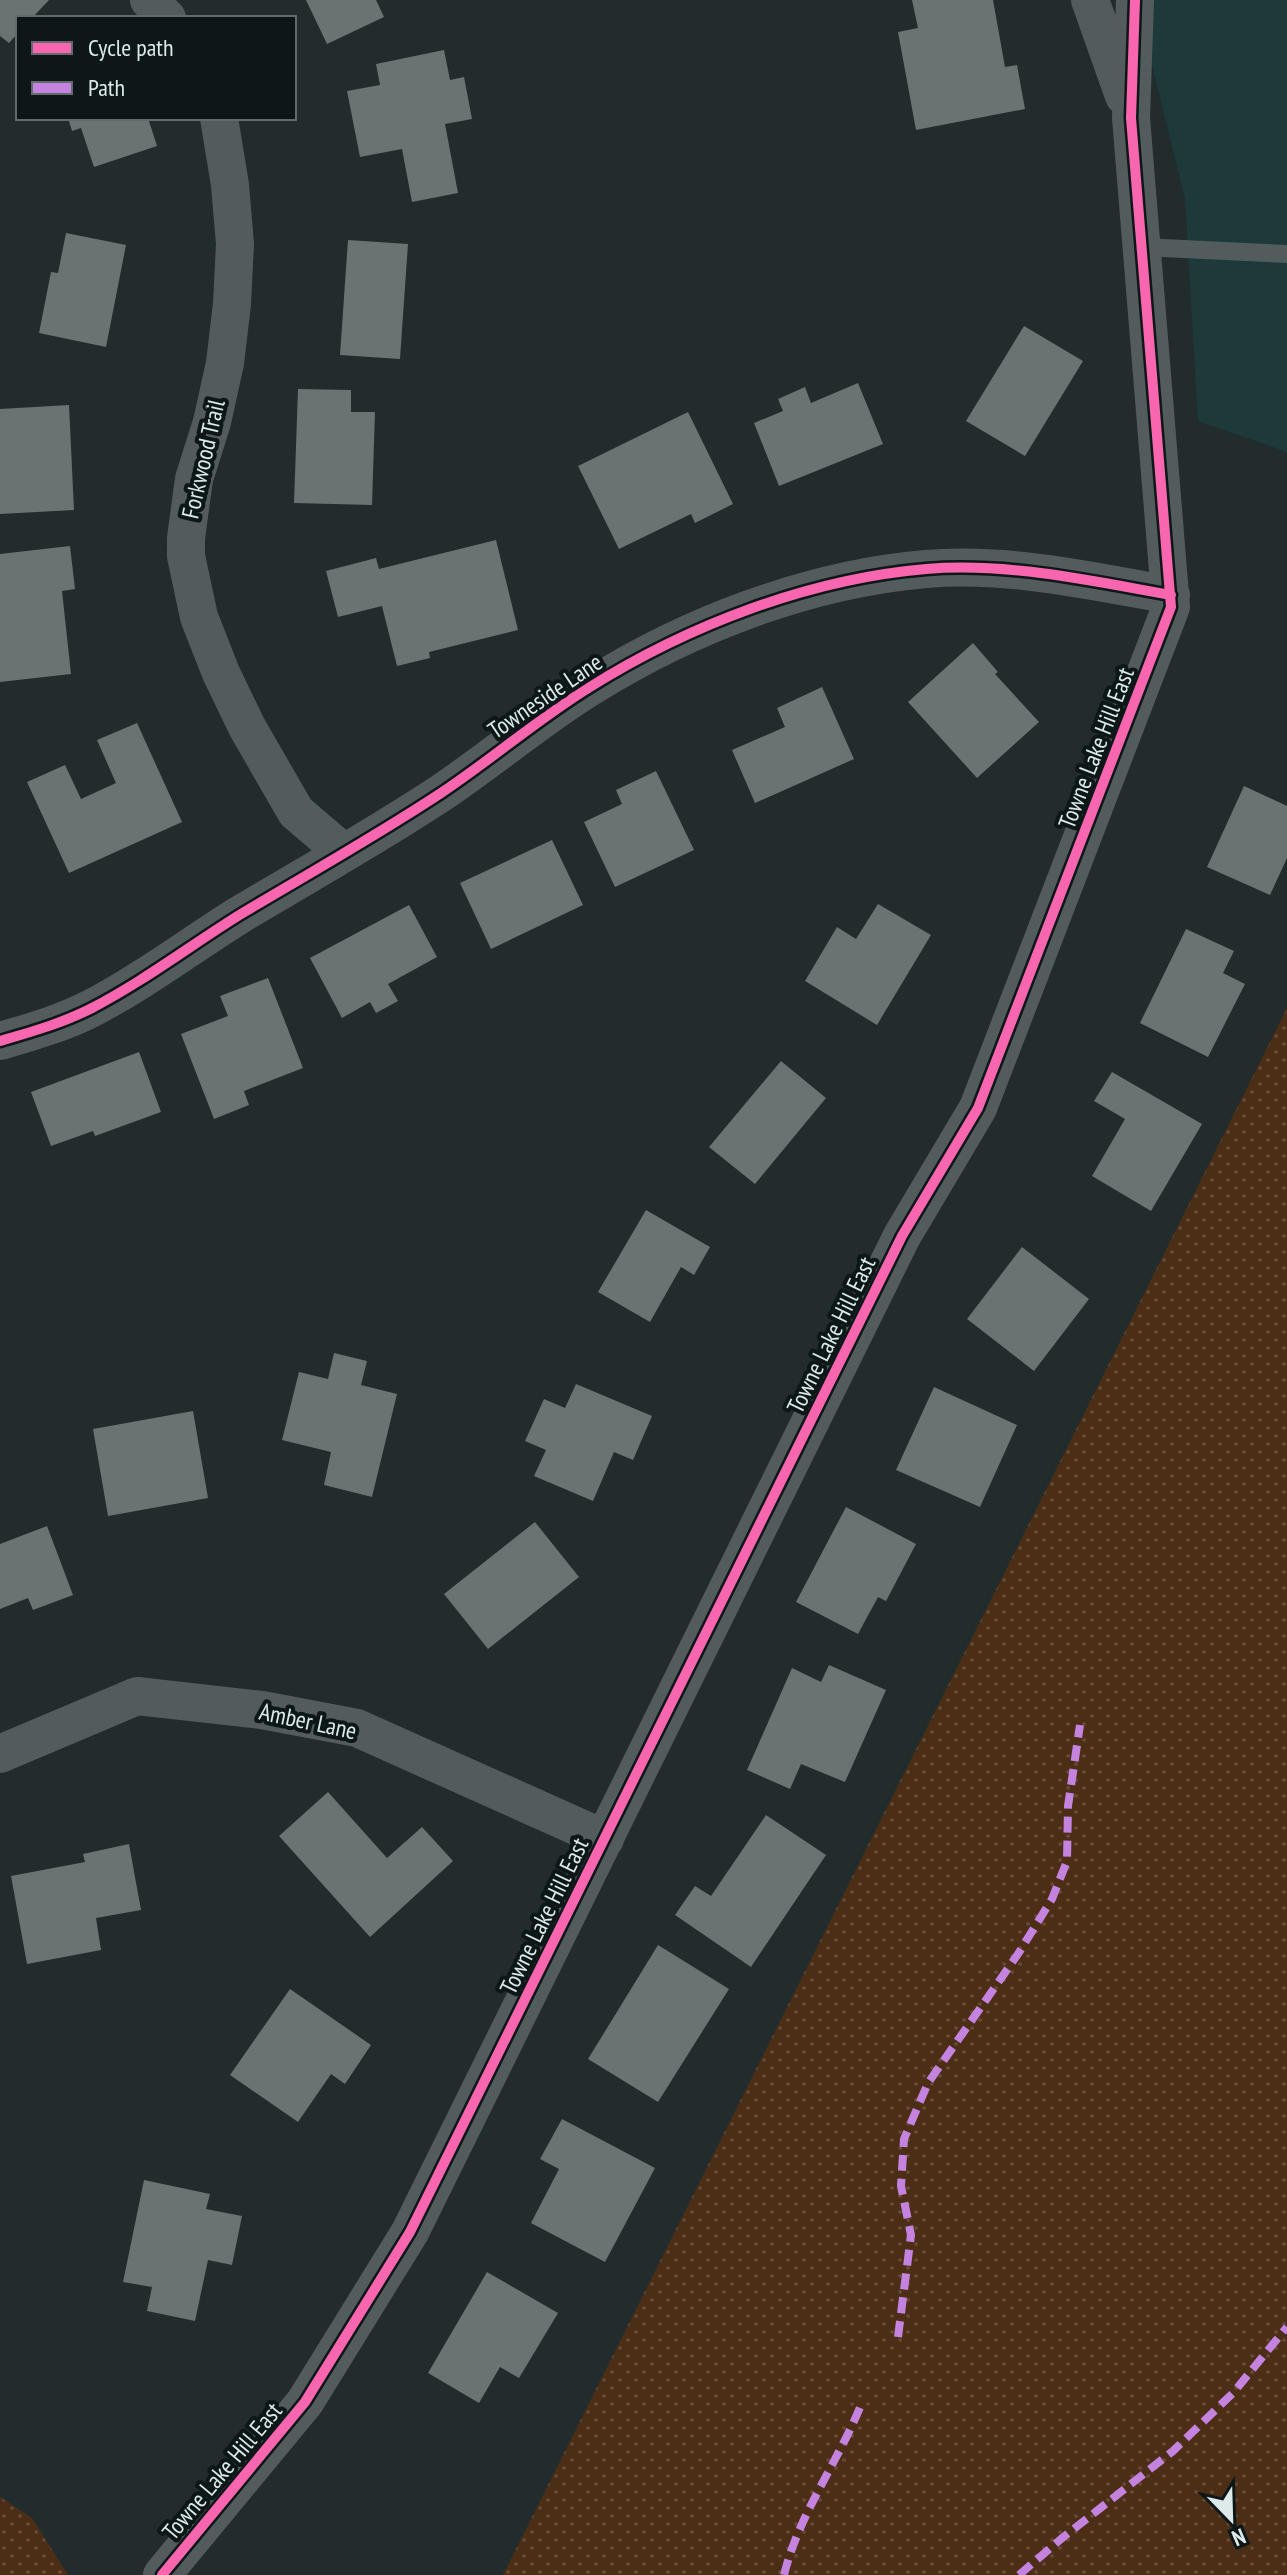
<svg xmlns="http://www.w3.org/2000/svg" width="1287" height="2575" font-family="'PT Sans Narrow',sans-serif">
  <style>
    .built { fill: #1d3939 }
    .grass { fill: url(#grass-dots) }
    .building { fill: #6a7272 }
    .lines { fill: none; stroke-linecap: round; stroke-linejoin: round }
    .lane { stroke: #535c5c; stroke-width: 18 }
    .street { stroke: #535c5c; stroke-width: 38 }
    .quiet { stroke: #c483df; stroke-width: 8; stroke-dasharray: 16 8; stroke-linecap: butt }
    .cycleway-casing { stroke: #0e1717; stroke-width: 15 }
    .cycleway { stroke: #f766af; stroke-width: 10 }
    .labels { text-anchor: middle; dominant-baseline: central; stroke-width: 8; stroke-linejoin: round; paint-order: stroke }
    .street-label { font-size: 24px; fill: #deeaea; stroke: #0e1717 }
  </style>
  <defs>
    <pattern id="grass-dots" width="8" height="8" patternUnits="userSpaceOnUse" patternTransform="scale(2)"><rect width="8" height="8" fill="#4c2e16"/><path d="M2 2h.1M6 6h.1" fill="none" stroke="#654c38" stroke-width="1.8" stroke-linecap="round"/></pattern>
  </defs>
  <rect width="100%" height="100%" fill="#222c2c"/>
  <path class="built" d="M1136,0h151v452l-89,-31 -13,-222z"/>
  <path class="grass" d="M1287,1008v1567h-784z
    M0,2497l32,21 36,57h-68z"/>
  <path class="building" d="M0,0h49l-17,18h-14v15l-9,10 -9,-7z
    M306,0h70l8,17 -57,27z
    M912,0h81l12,67 12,-2 8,44 -109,21 -18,-98 20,-4z
    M444,50l6,30 14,-3 8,42 -27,5 13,69 -46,9 -10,-53 -42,8 -13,-66 33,-6 -4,-21z
    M68,118h80l9,28 -63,21 -13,-39 -9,3z
    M66,233l60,12 -20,102 -67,-14 12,-61 7,1z
    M348,240l60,4 -8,115 -60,-4z
    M1024,326l59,35 -58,95 -59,-35z
    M858,383l25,61 -104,42 -25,-63 29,-12 -5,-12 27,-12 6,16z
    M298,389l53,1v22h24l-3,93 -78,-2z
    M69,405l5,105 -74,4v-105z
    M688,412l45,92 -38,19 -4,-9 -72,35 -41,-83z
    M496,540l22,90 -89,22 1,6 -33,8 -15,-60 -44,11 -12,-46 50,-13 3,11z
    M70,546l5,43 -13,2 9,83 -71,8v-128z
    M973,643l25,29 -3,2 44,48 -62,56 -69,-76z
    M822,687l32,72 -99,44 -23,-53 53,-23 -8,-19z
    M137,723l45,99 -113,51 -42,-91 38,-17 16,34 35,-16 -19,-43z
    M656,771l38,79 -79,37 -31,-65 38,-18 -6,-14z
    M1244,786l43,20v52l-17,37 -63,-28z
    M552,840l31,65 -92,44 -31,-66z
    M878,904l53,31 -54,90 -72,-44 32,-54 19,12z
    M409,905l28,52 -49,27 10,17 -22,12 -6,-11 -28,16 -32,-60z
    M1186,929l48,22 -11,22 22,11 -37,73 -68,-34z
    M268,978l35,90 -59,23 5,14 -35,14 -33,-85 47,-18 -8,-20z
    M139,1052l22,60 -66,24 -2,-5 -42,15 -20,-54z
    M781,1061l45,37 -71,86 -46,-37z
    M1112,1072l90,52 -51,87 -59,-35 33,-57 -31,-18z
    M646,1210l64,37 -16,28 -13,-8 -31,55 -52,-30z
    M1022,1247l67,52 -55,72 -67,-52z
    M334,1353l33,8 -6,24 36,9 -25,103 -48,-12 7,-33 -49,-12 17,-68 29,7z
    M576,1384l76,32 -19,44 -19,-8 -21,49 -59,-25 12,-26 -21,-9 19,-42 21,9z
    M934,1387l83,38 -37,82 -84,-37z
    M193,1411l15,87 -100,18 -15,-87z
    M846,1507l70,37 -30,57 -8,-4 -20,37 -62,-32z
    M535,1522l44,55 -91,72 -44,-55z
    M47,1526l26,69 -40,15 -5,-12 -28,11v-65z
    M829,1665l57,25 -41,92 -44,-18 -11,25 -43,-19 45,-102 29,14z
    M328,1792l59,66 35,-31 31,34 -83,76 -91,-101z
    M766,1815l60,40 -75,112 -76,-52 20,-29 16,10z
    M129,1844l12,66 -45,8 5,32 -74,14 -16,-88 74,-14 -2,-8z
    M658,1945l71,44 -71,113 -70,-43z
    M290,1989l81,56 -26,39 -14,-10 -33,48 -68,-47z
    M562,2119l93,49 -50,94 -74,-39 28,-54 -19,-10z
    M144,2180l66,14 -4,15 36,7 -10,49 -24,-5 -13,61 -48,-10 5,-24 -29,-5z
    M487,2272l71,41 -39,65 -19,-11 -21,36 -51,-30z"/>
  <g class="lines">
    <path class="lane" d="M1142,247l145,7"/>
    <path class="street" d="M149,0l18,18
      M1090,0l34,96
      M219,118l11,67 5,59 -3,60 -7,59 -13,59 -18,57 -8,59v18l13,61 22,56 26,54 49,85 47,40
      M0,1041c31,-9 63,-18 92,-33 52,-27 99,-63 149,-94 67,-40 135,-78 200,-121 51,-34 97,-74 149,-106 99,-62 219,-108 336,-118 82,-7 165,12 245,26
      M0,1754l137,-58 125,14 95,18 248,111
      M162,2575l143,-173 105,-170 492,-996 76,-128 193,-501 -40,-489 4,-118"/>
    <path class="quiet" d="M898,2337l13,-102 -10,-49 3,-47 24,-56 90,-129 34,-55 15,-38 1,-55 12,-81
      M784,2575c15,-61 54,-113 77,-170
      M1019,2575l42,-36 112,-88 60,-58 54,-66"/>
    <g class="cycleway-casing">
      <path id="cycleway" d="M0,1041c31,-9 63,-18 92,-33 52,-27 99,-63 149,-94 67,-40 135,-78 200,-121 51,-34 97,-74 149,-106 99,-62 219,-108 336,-118 82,-7 165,12 245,26
        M162,2575l143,-173 105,-170 492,-996 76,-128 193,-501 -40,-489 4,-118"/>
    </g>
    <use href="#cycleway" class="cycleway"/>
  </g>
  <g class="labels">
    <g class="street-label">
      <text transform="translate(203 459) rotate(-77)">Forkwood Trail</text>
      <text transform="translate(545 696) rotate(-34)">Towneside Lane</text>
      <text transform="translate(1096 748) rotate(-69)">Towne Lake Hill East</text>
      <text transform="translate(831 1335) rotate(-64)">Towne Lake Hill East</text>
      <text transform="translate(308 1721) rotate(12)">Amber Lane</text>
      <text transform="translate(544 1916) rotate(-64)">Towne Lake Hill East</text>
      <text transform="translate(222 2471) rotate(-50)">Towne Lake Hill East</text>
    </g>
  </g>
  <rect x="16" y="16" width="280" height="104" fill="#0e1717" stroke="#616b6b" stroke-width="2"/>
  <rect x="32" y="42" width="40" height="12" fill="#f766af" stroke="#616b6b" stroke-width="2"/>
  <text x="88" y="56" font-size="24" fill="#deeaea">Cycle path</text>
  <rect x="32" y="82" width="40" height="12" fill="#c483df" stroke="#616b6b" stroke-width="2"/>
  <text x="88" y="96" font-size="24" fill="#deeaea">Path</text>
  <g transform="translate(1231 2519) rotate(157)" stroke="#0e1717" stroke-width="6" paint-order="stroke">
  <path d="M0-6L14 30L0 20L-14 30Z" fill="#deeaea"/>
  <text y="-12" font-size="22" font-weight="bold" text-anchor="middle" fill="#deeaea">N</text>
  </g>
</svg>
